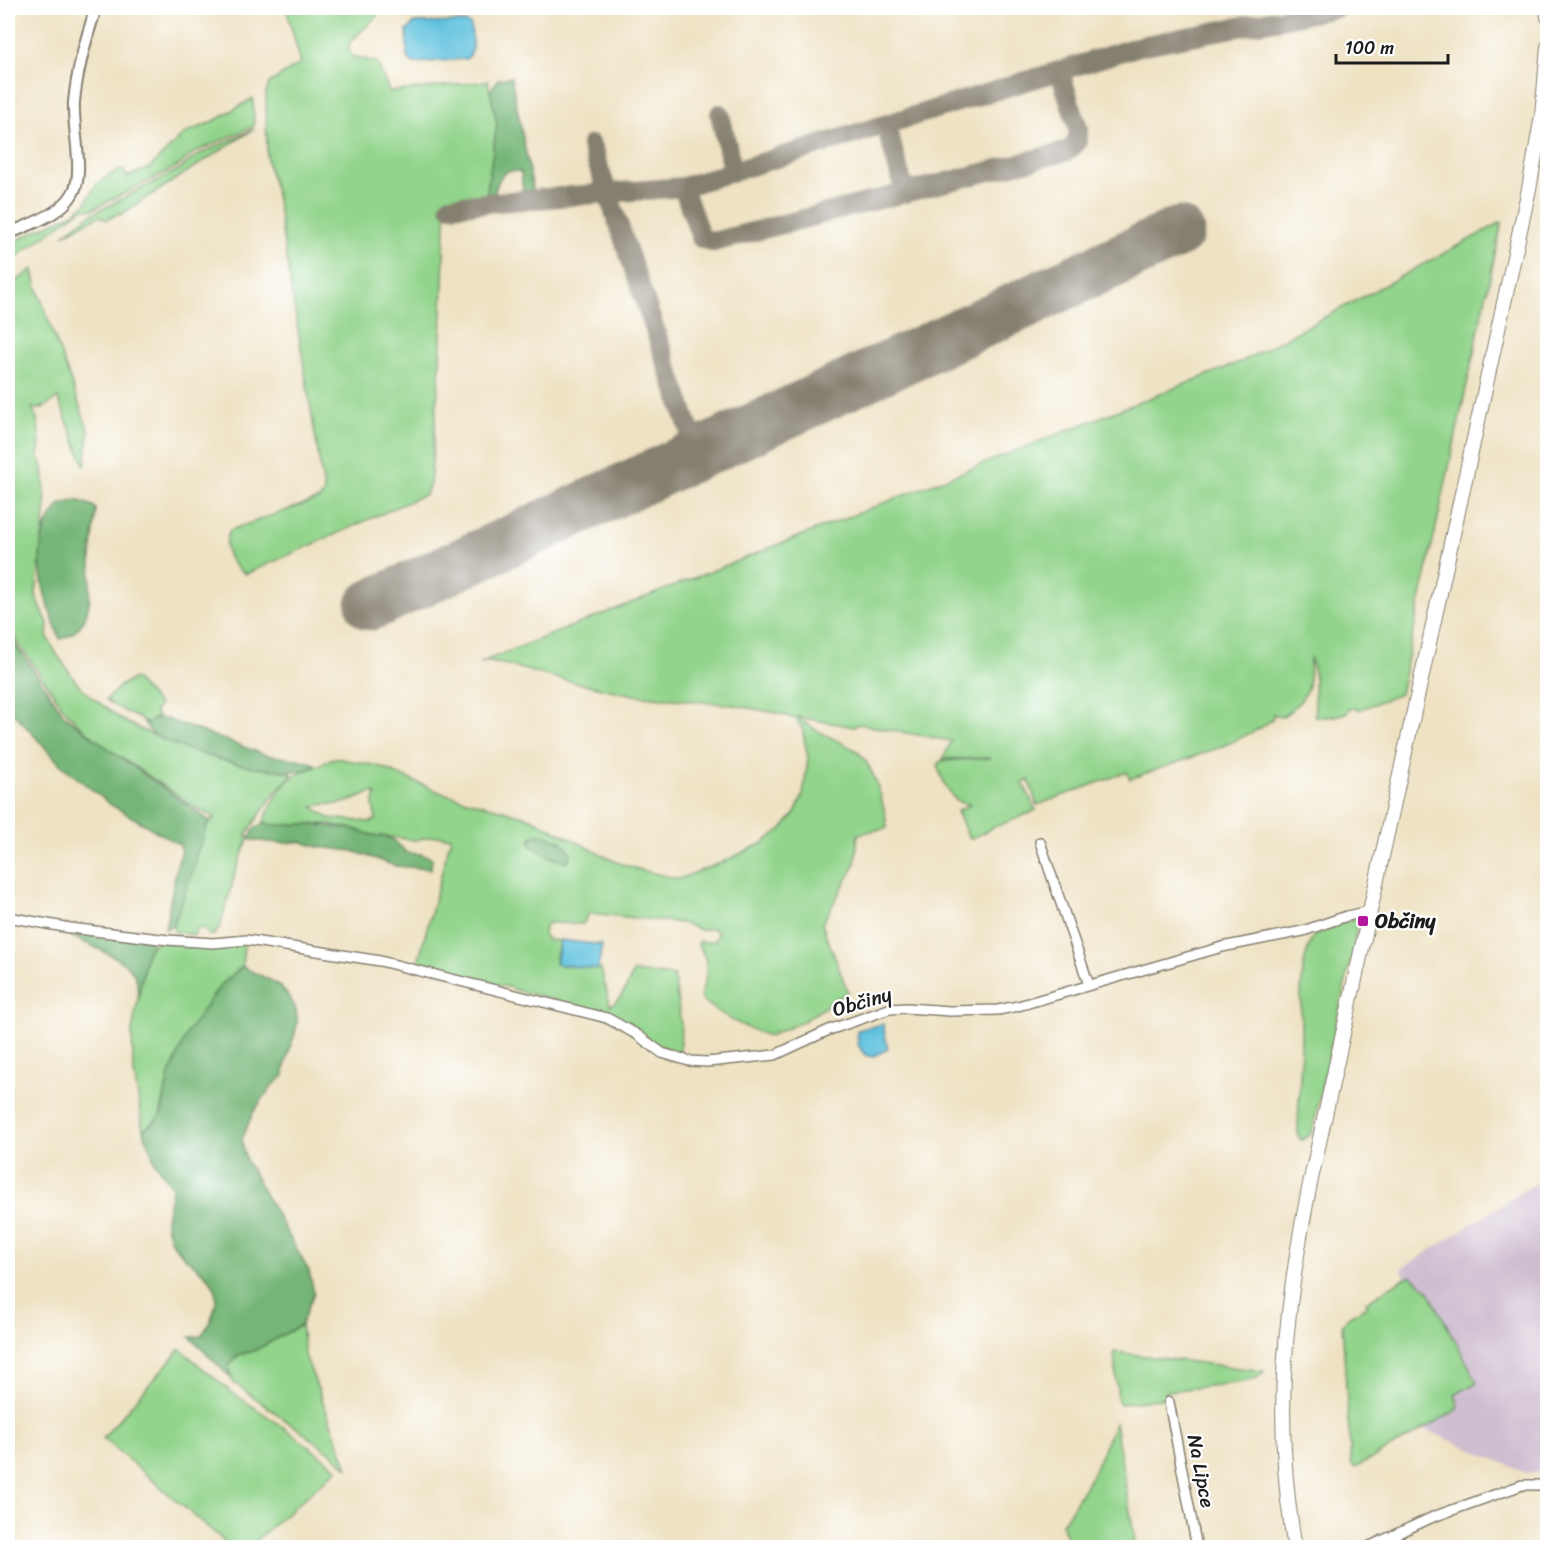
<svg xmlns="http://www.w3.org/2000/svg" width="1555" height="1555" font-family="Sriracha,sans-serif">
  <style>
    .industrial { fill: #cfbdd0 }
    .green { fill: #92d48b; stroke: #577854; stroke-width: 1.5; fill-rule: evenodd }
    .forest { fill: #75b677; stroke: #48694a; stroke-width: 1.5 }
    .water { fill: #5fc1de; stroke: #3e6e7d; stroke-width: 1.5 }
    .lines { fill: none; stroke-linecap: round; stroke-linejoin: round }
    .taxiway { stroke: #857f70; stroke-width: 20 }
    .runway { stroke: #857f70; stroke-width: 51 }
    .minor-casing { stroke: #857f70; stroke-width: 12 }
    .tertiary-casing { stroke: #857f70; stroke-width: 14 }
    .primary-casing { stroke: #857f70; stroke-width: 16 }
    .minor { stroke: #fff; stroke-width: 9 }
    .tertiary { stroke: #fff; stroke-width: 10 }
    .primary { stroke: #fff; stroke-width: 14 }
    .poi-dot { fill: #b5179e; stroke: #fff; stroke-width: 2 }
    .labels { text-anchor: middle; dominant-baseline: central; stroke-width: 4.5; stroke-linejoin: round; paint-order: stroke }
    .poi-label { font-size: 20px; font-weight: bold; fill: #1c1c1c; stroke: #fff; text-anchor: start }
    .street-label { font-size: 20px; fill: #1c1c1c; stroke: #fff }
  </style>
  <rect width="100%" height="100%" fill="#fff"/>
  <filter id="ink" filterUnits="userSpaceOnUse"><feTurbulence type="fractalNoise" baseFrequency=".0167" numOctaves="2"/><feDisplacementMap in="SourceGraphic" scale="12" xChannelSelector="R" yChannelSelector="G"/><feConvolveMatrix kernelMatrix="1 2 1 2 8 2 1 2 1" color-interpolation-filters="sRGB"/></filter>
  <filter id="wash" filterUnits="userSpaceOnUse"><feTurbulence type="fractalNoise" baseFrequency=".008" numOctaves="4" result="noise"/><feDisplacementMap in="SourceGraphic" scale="24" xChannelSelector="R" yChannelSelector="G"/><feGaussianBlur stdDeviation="1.35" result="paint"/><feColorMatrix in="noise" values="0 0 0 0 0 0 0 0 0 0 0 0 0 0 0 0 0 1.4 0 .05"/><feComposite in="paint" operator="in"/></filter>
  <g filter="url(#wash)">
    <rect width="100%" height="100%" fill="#eee2c3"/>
    <path class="industrial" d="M1547,1176v295l-21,2 -104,-45 35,-18 2,-4 -3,-11 21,-14 -49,-91 -16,-14 -6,2 -5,-9z"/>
    <path class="green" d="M286,8h95l-6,10 -26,25v8l3,5 26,7 11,29 99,-11 9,43 -11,73 -40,2 -6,167 -10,118 -4,10 -180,80c-17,-9 -25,-26 -16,-44l89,-31 4,-4 1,-5 -48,-296 -9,-33 -1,-68 3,-10 32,-20z
      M253,98l1,28 -59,26 -17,14 -85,43h-11l-74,54v-19l66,-31 11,-9 11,-19 13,-10 14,-6 4,8 22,-9 35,-34 30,-13z
      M254,129l-134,86 -1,-2 -12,7 -8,-4 -36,19 27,-20 88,-45 20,-15z
      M1502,222l-102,472 -41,16 -3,-2 -7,1 -2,4c-11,3 -21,5 -32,4l-1,-45 -4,-15c-1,32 0,40 -28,60l-9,-3 -1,6c-35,26 -100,43 -142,59l-3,-7 -90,33 -8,-25 -6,3 13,27c-14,7 -28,12 -42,17 -8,4 -14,9 -23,11l-3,-2 -11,-25 14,-7c-21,2 -27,-23 -34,-38l3,-5 51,-3 -48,1 8,-18 -93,-17 -4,3 -56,-10c17,16 38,21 57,33 18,11 30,57 32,78l-29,6 -3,31 -33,59 26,68 -46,30 -33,14c-27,-9 -48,-20 -69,-38 6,-20 12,-35 -2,-53l1,-4 6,1 10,-1 3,-8 -5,-5 -12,2 -19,-7 -93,-10 -6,11 -34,-1 -4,3 -1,9 3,5 12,1 -4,23 46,5 9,36c12,-4 18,-22 23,-33l41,4 7,48 -1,30c-20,-4 -39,-21 -58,-30 -30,-14 -62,-23 -94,-31l-2,1 -18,-7 -39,-7 -52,-14 34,-129 -18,-1 -17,4 -44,-5 -18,-6 -27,-5 -57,1 -6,-4c9,-18 16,-40 36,-48 10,-4 21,-7 30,-14l6,-1 42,8 64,27 89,25 85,44 25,8 38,9 46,-18 38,-18 21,-16 11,-14 8,-18 5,-37 -6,-30 -5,-8 -15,-6 -49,-9 -99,-10 -70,-15 -61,-16 -15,-2 -9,1 764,-302zM372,792l4,2 -3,11 3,15 -6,2 -41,-4 -16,-11c11,-5 14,-2 25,-3 12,-2 24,-7 34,-12zM539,834l23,7 -11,16 -9,-6z
      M33,269l3,16 53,147 -4,35 -27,-69c-8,4 -16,14 -26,10l5,10 3,26 -2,10 5,14 3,38 -10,87 1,7 11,23 -1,13 9,17 21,30 12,12 38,28 39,18 58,19 68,13v2l-16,16 -30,44 3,2 -13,33 -16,57 -6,8h-6l-1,-4 -9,-4 -4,8 -19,-3 -2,-6 23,-66 -1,-4c9,-12 6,-29 20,-38l-22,-12 -90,-61 -27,-23 -12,-13 -56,-81v-341z
      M134,678l25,27 -4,7 3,4 -10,7c-14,-8 -29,-13 -42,-23l14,-14z
      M1357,918l-2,23 -38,168c-3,12 -3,29 -16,31l-3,-4c0,-27 2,-53 3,-79 1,-35 -5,-92 13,-122l32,-15z
      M155,942l87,2 2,3 -2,19 -22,20 -54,103 -6,27 -17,14 -10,-64 -1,-35 14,-75 3,-7z
      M1412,1276l16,14 49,92 -22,13 4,11 -2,4 -102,58 -4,-4 -9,-140 7,-8 18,-10 -1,-4 37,-23z
      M301,1325l4,30 43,113 -17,-15 -98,-71 -5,-15 10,-12 16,-4z
      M180,1349l50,42 53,36 55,42 -90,78h-17l-128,-109z
      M1114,1352l150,19 -7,7 -14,4 -75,9 -3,2v5l-44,6 -3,-3z
      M1115,1423l21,124h-65l-10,-24 4,-3 26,-43z"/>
    <path class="forest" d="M511,77l22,112 -10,3 -2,-20c-21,-6 -23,10 -28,25h-7l11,-73 -7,-33 8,-12z
      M77,500l16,6 3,3c-1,17 -4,34 -5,51 -1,28 4,70 -31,79 -13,-33 -28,-75 -15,-110 3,-8 9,-17 14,-24z
      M8,628l7,15 49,72 39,30 107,76c-8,10 -7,24 -15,35l1,4 -22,65 -9,4 12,-64 4,-11 -1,-9 -69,-40 -50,-40 -53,-58z
      M155,718l12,1 99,36 37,5 12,4v3c-33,14 -125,-13 -157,-30 -7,-3 -11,-9 -15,-16l5,2z
      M266,823l4,2 35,-1 49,5 18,6 15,2 8,4 12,12 14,1 11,4 -1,11 -35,-3 -43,-15 -34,-4 -17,-5 -23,1 -28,-3 -1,-2 5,-11z
      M539,834c15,4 26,6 32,20l-3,7c-12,1 -25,-9 -37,-15l-1,-5 3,-5z
      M70,935l68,1 12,4 2,4 -6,12 -8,42c-1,-6 0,-13 -2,-19 -5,-21 -49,-33 -66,-44z
      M243,966c11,9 26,11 36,20 37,33 6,55 5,90l-12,10 -18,25 -12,28 2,13 3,10 62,109 5,22 -13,32 -47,26 -16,4 -10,12 3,11 -41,-41 11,-1c11,-15 22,-39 9,-56 -7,-9 -19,-16 -27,-25 -4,-5 -9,-9 -12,-14 -11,-24 0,-33 1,-54l-17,-24 -12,-33 12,-8 7,-10 6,-34 20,-47 32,-45z"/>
    <path class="water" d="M465,22l5,2 1,3c1,11 5,26 -5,32l-52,4 -3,-1 -4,-5v-26l7,-8z
      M560,940l42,5 -4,24 -42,-5z
      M883,1024l5,25 -16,8 -7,-2 -7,-10 -1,-15z"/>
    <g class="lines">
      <path class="taxiway" d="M720,114l13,58
        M886,125l19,68
        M591,145l107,309
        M683,187l18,51 12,4 355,-91 10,-10v-13l-18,-56
        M450,206l233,-19 457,-141 197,-38"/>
      <path class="runway" d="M371,605l808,-373"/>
    </g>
  </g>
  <g filter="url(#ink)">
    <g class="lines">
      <g class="minor-casing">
        <path id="minor" d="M1040,842l49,143
          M8,917l62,11 98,12 45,3 34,-3 133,21 227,57 29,16 26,19 27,8 18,1 68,-7 54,-25 60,-21 18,-1 43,3 48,-1 20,-4 204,-59 81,-16 44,-15 23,-5
          M1169,1402l28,146
          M1366,1548l67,-31 89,-32h26"/>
      </g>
      <g class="tertiary-casing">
        <path id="tertiary" d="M8,234c21,-10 53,-19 65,-41 12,-20 -1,-67 1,-91 3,-33 12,-64 22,-94"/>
      </g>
      <g class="primary-casing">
        <path id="primary" d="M1547,8l1,9
          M1295,1548c-23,-128 -10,-243 16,-369l218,-990 13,-73 6,-69"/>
      </g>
      <use href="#minor" class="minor"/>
      <use href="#tertiary" class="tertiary"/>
      <use href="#primary" class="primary"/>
    </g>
  </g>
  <rect class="poi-dot" x="1357" y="915" width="12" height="12" rx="3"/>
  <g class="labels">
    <g class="poi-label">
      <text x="1375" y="921">Občiny</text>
    </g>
    <g class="street-label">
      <text transform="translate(862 1002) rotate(-16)">Občiny</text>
      <text transform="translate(1201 1471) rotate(79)">Na Lipce</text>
    </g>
  </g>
  <rect width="1555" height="1555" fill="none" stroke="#fff" stroke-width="30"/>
  <path d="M1336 54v9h112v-9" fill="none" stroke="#1c1c1c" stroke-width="3"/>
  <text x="1345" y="54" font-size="18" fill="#1c1c1c" stroke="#ffffff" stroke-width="4.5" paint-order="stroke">100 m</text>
</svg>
